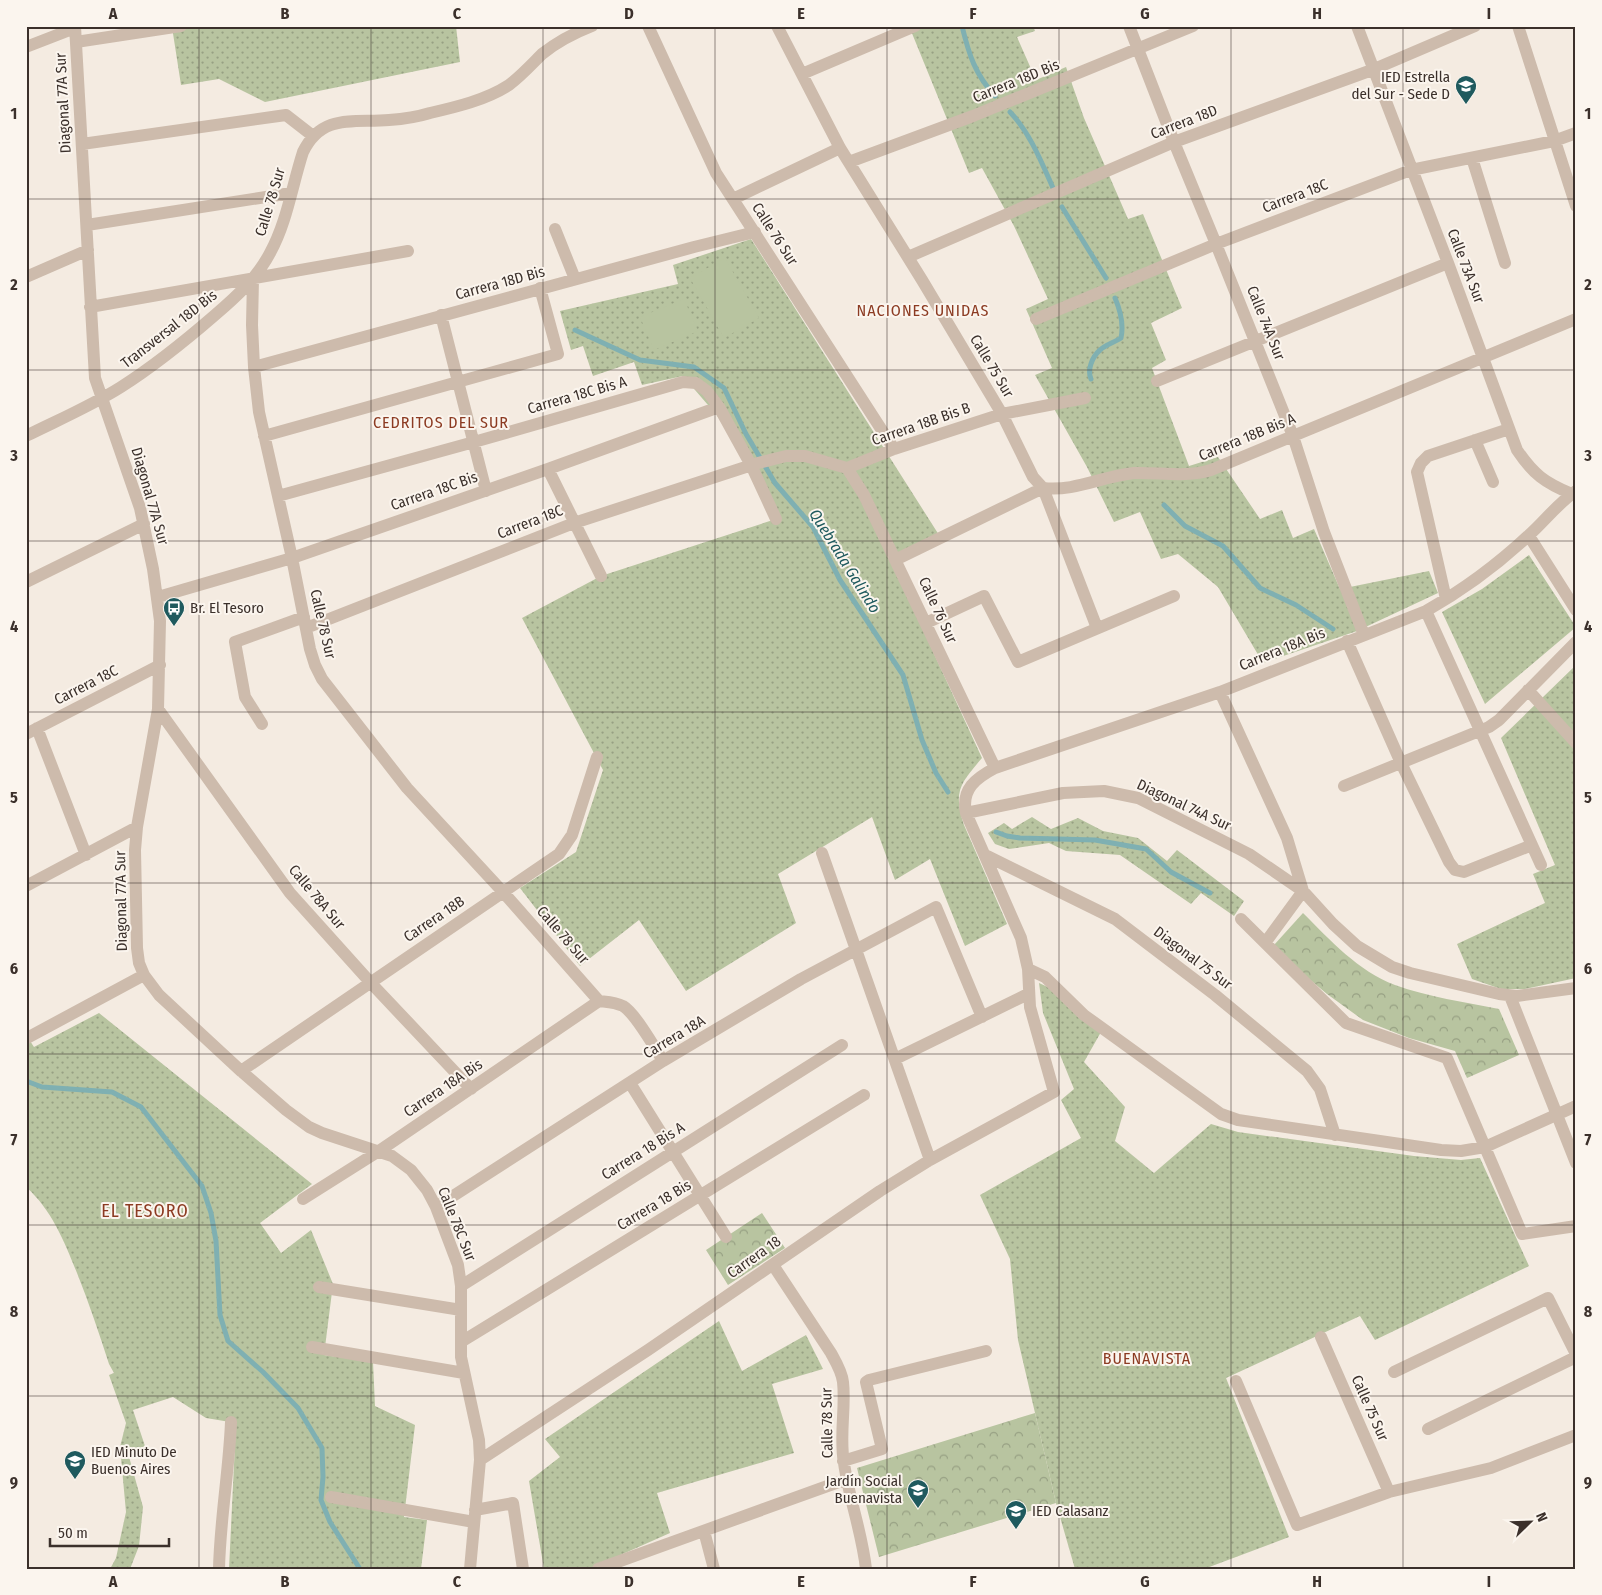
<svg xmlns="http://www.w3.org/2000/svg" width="1602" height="1595" font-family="'Fira Sans Condensed',sans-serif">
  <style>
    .grass { fill: url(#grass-dots) }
    .forest { fill: url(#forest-crowns) }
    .garden { fill: #b8c4a0 }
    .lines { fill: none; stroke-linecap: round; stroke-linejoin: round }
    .stream { stroke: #7fb0b2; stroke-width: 5 }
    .minor { stroke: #cdbbac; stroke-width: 12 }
    .grid { fill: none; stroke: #3b302b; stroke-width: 1; stroke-opacity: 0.55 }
    .labels { text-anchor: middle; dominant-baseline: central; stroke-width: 4; stroke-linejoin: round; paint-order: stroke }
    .poi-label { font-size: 15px; fill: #3b302b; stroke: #fbf5ee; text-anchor: start }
    .street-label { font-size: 15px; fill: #3b302b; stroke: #fbf5ee }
    .neighbourhood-label { font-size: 16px; letter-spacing: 1px; fill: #8c3b22; stroke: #fbf5ee }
    .water-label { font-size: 16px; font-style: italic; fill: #1f5a5e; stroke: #fbf5ee }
    .quarter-label { font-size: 18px; letter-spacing: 1px; fill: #8c3b22; stroke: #fbf5ee }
    .neatline { fill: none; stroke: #3b302b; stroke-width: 2 }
    .grid-label { font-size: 16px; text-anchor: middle; font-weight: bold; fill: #3b302b }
  </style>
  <defs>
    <pattern id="grass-dots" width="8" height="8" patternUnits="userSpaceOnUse" patternTransform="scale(1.25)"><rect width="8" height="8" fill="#b8c4a0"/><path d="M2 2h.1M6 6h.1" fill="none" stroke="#97a083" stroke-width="1.8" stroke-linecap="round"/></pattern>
    <pattern id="forest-crowns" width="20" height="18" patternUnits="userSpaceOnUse" patternTransform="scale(1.25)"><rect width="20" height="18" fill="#b8c4a0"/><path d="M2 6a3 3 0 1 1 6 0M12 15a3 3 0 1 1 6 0" fill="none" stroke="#97a083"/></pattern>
  </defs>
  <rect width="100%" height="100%" fill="#f4ebe1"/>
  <path class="grass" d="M181,26h275l4,36 -195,40 -46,-23 -38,6 -9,-58z
    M909,26h124l2,5 -18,6 19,43 30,-13 18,51 44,101 15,-5 39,94 -31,15 15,37 -14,8 37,98 29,-9 42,62 22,-9 11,28 21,-9 26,60 89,-18 9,22 -81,38 -94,32 -45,-76 -40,-33 -17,5 -21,-47 -26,10 -27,-55 -52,-92 17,-7 -26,-59 22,-10 -34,-73 -32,-58 -13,5z
    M751,239l188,296 -49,23 92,200c-22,26 -29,33 -18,67l43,99 -42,22 -35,-87 -35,21 -23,-63 -94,57 18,49 -110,68 -47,-71 -59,46 -60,-78 56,-36 27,-82 -81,-152 79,-42 175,-57 -25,-64 -68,-79 -41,9 -8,-23 -41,14 -10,-30 -12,4 -11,-39 118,-27 -5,-19z
    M1529,555l47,72 -91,77 -43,-92 40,-23z
    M1576,665v313l-51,11h-24l-29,-10 -15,-35 88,-41 -12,-29 22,-9 -54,-127z
    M1032,817l19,12 27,-11 25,13 35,7 29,23 10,-11 67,51 -10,15 -33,-23 -10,11 -71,-49 -54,-4 -17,-8 -40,6 -14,-5 -7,-11 16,-10 8,6z
    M1039,983l11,5 51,44 -17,30 41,45 -10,34 39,32 57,-49 27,8 176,24 47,4 19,-2 49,108 -154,74 -15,-24 -134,62 63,159 -85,32h-129l-19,-66 -38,-163 -8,-81 -30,-64 101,-57 -20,-38 13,-11 -31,-76z
    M99,1013l213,171 -52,39 21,30 30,-23 22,54 -9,71 49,7 2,44 40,19 -11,92 23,3 -6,49h-192l7,-146 -30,-5 -33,-21 -40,13 12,36 -17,7 15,54 -4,39 -9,23h-20l6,-11 10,-46 -6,-65 6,-24 -17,-48 5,-2 -5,-9c-10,-31 -20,-61 -32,-91 -13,-32 -25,-63 -51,-86v-152l8,12z
    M719,1321l23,50 64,-36 17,34 -51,15 22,69 -137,40 13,40 -81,36h-45l-15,-88 31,-24 -15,-18z"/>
  <path class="forest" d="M1303,913c27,27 55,58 92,72 33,12 70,17 104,24l20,46 -52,23 -12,-27 -46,-13 -46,-18 -36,-26 -31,-26 -22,-23z
    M762,1213l23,35 -57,37 -22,-35z
    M1035,1413l21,90 -177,54 -22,-89z"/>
  <path class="garden" d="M725,258l34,60 -35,20 -34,-60z
    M684,299l14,32 -44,19 -14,-33z"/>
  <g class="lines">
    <path class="stream" d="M962,26c7,29 13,48 33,70
      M1010,112c20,21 31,49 43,76
      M1062,207l44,71
      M575,330l65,30 54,7 30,21 22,46 29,49 38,44 27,53 63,95 19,65 14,33 12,19
      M1091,379c-4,-9 1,-22 9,-29 5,-5 15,-8 21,-12 3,-14 0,-26 -6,-40
      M1164,505l21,21 38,20 37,42 36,17 37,24
      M996,832l11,4 13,2 75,2 51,9 25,23 39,21
      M26,1081l16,6 70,5 29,15 61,79 9,27 5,28 4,74 8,26 35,31 35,36 24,40 1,29 -2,23 9,22 30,47"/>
    <path class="minor" d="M75,26l20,352 45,130 13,61 7,52 -2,88 -21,118 -2,23 2,98 2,15 5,12 15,20 82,76 45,39 23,17 13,6 70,23 19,14 16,20 9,17 22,58 3,21v71l18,83 1,20 -10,109
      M648,26l68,147 178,276
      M777,26l63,122 82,132 80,134 31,63 10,11 54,140
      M1129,26l45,116 42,102 77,192 31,96 40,103
      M1357,26l91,237 69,187c16,24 28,33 55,44
      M1518,26l58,180
      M76,42l105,-16
      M26,47l49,-19
      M802,74l113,-48
      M82,144l204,-29 27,21
      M1472,158l33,105
      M849,162l124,-46 220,-90
      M733,199l107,-51
      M87,225l204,-32
      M555,229l20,50
      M908,257l266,-115 198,-72 103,-44
      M26,277l62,-27
      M253,279l-1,46 2,42 5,45 33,146 18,91 5,16 7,14 85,109 96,104 96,109c9,1 16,1 24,5 12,7 32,42 40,55
      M90,307l318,-56
      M441,315l45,176
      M1036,319l180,-75 195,-74 143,-29 22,-8
      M254,367l440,-120 61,-15
      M1157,381l291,-118
      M26,436c32,-16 65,-30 95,-49 33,-21 64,-46 94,-72 21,-18 42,-37 55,-62 17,-31 22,-67 33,-101 19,-39 51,-29 86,-32 14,-1 28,-3 41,-7 26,-6 56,-13 79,-28 12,-9 22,-20 33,-31 15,-12 32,-21 50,-28
      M264,436l294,-82 -18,-66
      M1475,440l18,42
      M847,468l17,27 131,273
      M548,469l53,107
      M278,496l196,-54 209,-60 13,1 11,8 12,16 32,58 25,54
      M1529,536l47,74
      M895,560l148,-72c31,4 60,-12 91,-15 26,-1 51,5 77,-3l365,-151
      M26,582l118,-58
      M158,597l134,-39 256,-89 171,-62
      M1446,599l-29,-127 4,-9 7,-7 81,-27
      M1426,611l115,254
      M926,623l58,-27 34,66 156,-66
      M306,628l268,-105 184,-60 28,-7h19l42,12 47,-19 108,-35 83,-16
      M1347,641l54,122 48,99 6,8 9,2 68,-27
      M1528,690l48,53
      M1220,692l67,146 16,53 -38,52
      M158,709l132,184 80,89 101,107
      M262,724l-17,-27 -10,-55 69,-25
      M37,728l49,127
      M26,734l134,-69
      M1344,786l145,-59 10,-7 77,-78
      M966,813l97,-20 41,-2 34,7 111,56 54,37 30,33 24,22 35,21 18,6 89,21 18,2 59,-8
      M822,853l108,307
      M985,855l130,64 100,76 92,76 13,18 15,46
      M26,886l111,-59
      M1241,919l105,104 101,35 75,176 54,-8
      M1028,969l17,8 39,38 137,99 17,6 203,30 20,1 24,-4 91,-41
      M1510,996l66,167
      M27,1038l117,-63
      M895,1059l133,-65
      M241,1071l318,-217 13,-19 25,-78
      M630,1083l96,154
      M303,1199l76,-48 220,-150
      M436,1207l227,-146 138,-82 135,-72 46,110
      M773,1265l58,88c5,9 11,19 12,29 3,26 -4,54 1,81 5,36 18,69 22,106
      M461,1286l381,-241
      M319,1287l142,23
      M1321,1337l68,155
      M461,1342l403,-247
      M312,1347l152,26
      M1394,1372l154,-74 28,56
      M1236,1381l61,144 92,-33 102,-24 85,-33
      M1428,1429l148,-72
      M480,1460l168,-110 232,-159 50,-31 124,-68 -24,-85 -2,-38 -7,-31 -55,-125c-5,-24 10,-35 29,-45l225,-76 206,-81c37,-21 71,-46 102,-75 16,-14 30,-33 48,-45
      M843,1461l39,-12 -16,-67 3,-2 117,-29
      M331,1497l143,25
      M475,1510l38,-7 10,66
      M704,1531l10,38
      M219,1569c1,-49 10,-98 12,-147
      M598,1569l249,-90"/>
  </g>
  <path class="grid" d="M199,26v1543M371,26v1543M543,26v1543M715,26v1543M887,26v1543M1059,26v1543M1231,26v1543M1403,26v1543M26,199h1550M26,370h1550M26,541h1550M26,712h1550M26,883h1550M26,1054h1550M26,1225h1550M26,1396h1550"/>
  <defs>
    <g id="school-pin" transform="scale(1.125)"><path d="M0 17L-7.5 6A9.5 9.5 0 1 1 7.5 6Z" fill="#1f5a5e" stroke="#fbf5ee"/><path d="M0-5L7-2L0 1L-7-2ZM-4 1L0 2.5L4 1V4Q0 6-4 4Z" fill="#fff"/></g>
    <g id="bus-pin" transform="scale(1.125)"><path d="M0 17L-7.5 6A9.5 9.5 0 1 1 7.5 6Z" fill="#1f5a5e" stroke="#fbf5ee"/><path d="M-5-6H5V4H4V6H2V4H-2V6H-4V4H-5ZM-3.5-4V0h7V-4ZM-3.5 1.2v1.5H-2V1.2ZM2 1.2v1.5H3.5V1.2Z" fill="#fff"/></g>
  </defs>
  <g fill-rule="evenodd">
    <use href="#school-pin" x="1466" y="86"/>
    <use href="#bus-pin" x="174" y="608"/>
    <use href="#school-pin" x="75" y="1461"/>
    <use href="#school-pin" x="918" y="1490"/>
    <use href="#school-pin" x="1016" y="1511"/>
  </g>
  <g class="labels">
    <g class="poi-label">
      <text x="1450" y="77" text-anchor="end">IED Estrella<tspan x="1450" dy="17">del Sur - Sede D</tspan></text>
      <text x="190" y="608">Br. El Tesoro</text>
      <text x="91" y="1452">IED Minuto De<tspan x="91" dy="17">Buenos Aires</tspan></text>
      <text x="902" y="1481" text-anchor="end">Jardín Social<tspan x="902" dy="17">Buenavista</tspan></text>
      <text x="1032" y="1511">IED Calasanz</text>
    </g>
    <g class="street-label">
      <text transform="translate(1016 81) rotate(-22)">Carrera 18D Bis</text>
      <text transform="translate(63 103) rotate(-93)">Diagonal 77A Sur</text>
      <text transform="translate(1184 122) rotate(-21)">Carrera 18D</text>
      <text transform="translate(1295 196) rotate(-21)">Carrera 18C</text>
      <text transform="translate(270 202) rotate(-73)">Calle 78 Sur</text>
      <text transform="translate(775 234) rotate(57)">Calle 76 Sur</text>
      <text transform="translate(1466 266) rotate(69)">Calle 73A Sur</text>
      <text transform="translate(500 283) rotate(-15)">Carrera 18D Bis</text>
      <text transform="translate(1266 323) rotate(68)">Calle 74A Sur</text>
      <text transform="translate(169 329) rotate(-38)">Transversal 18D Bis</text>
      <text transform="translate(992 366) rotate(59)">Calle 75 Sur</text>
      <text transform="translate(577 395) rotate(-16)">Carrera 18C Bis A</text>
      <text transform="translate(921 424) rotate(-19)">Carrera 18B Bis B</text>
      <text transform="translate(1247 437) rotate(-22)">Carrera 18B Bis A</text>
      <text transform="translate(434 491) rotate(-19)">Carrera 18C Bis</text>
      <text transform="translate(150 496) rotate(74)">Diagonal 77A Sur</text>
      <text transform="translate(530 522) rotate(-21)">Carrera 18C</text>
      <text transform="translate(938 610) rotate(65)">Calle 76 Sur</text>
      <text transform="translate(323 624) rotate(77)">Calle 78 Sur</text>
      <text transform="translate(1282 649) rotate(-22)">Carrera 18A Bis</text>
      <text transform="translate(86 685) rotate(-27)">Carrera 18C</text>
      <text transform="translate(1184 805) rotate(25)">Diagonal 74A Sur</text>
      <text transform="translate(317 897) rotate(50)">Calle 78A Sur</text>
      <text transform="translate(121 901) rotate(-91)">Diagonal 77A Sur</text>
      <text transform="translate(434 919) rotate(-34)">Carrera 18B</text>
      <text transform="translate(563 935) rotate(49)">Calle 78 Sur</text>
      <text transform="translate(1193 958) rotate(37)">Diagonal 75 Sur</text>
      <text transform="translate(674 1037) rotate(-31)">Carrera 18A</text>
      <text transform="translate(443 1088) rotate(-34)">Carrera 18A Bis</text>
      <text transform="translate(643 1151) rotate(-32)">Carrera 18 Bis A</text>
      <text transform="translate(654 1205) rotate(-31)">Carrera 18 Bis</text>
      <text transform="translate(457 1224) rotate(68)">Calle 78C Sur</text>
      <text transform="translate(754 1257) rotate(-35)">Carrera 18</text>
      <text transform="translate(1370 1408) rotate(66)">Calle 75 Sur</text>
      <text transform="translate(827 1423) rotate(-91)">Calle 78 Sur</text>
    </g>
    <g class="neighbourhood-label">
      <text x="923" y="310">NACIONES UNIDAS</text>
      <text x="441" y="422">CEDRITOS DEL SUR</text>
      <text x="1147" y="1358">BUENAVISTA</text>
    </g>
    <g class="water-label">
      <text transform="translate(845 561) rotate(58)">Quebrada Galindo</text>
    </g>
    <g class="quarter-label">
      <text x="145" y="1211">EL TESORO</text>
    </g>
  </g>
  <rect width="1602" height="1595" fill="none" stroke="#fbf5ee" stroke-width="55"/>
  <g transform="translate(1530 1522) rotate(67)" stroke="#fbf5ee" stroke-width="4" paint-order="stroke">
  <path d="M0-4L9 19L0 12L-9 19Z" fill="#3b302b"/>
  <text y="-8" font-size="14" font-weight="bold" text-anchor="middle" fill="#3b302b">N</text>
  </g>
  <path d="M50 1538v8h119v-8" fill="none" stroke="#3b302b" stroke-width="2.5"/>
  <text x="58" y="1538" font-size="15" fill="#3b302b" stroke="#fbf5ee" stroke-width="4" paint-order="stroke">50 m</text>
  <rect x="28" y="28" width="1546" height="1540" class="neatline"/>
  <g class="grid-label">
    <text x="113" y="19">A</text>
    <text x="285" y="19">B</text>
    <text x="457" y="19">C</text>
    <text x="629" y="19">D</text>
    <text x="801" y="19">E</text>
    <text x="973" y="19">F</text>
    <text x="1145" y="19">G</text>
    <text x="1317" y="19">H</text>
    <text x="1489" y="19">I</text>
    <text x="14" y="119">1</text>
    <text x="1588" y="119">1</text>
    <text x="14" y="290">2</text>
    <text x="1588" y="290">2</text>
    <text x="14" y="461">3</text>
    <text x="1588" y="461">3</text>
    <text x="14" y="632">4</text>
    <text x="1588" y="632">4</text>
    <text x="14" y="803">5</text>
    <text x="1588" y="803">5</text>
    <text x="14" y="974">6</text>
    <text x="1588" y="974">6</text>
    <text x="14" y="1145">7</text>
    <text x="1588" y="1145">7</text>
    <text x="14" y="1317">8</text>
    <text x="1588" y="1317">8</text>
    <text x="14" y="1488">9</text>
    <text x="1588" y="1488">9</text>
    <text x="113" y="1587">A</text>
    <text x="285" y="1587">B</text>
    <text x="457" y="1587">C</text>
    <text x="629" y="1587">D</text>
    <text x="801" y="1587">E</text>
    <text x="973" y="1587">F</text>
    <text x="1145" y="1587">G</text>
    <text x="1317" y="1587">H</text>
    <text x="1489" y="1587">I</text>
  </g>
</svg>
